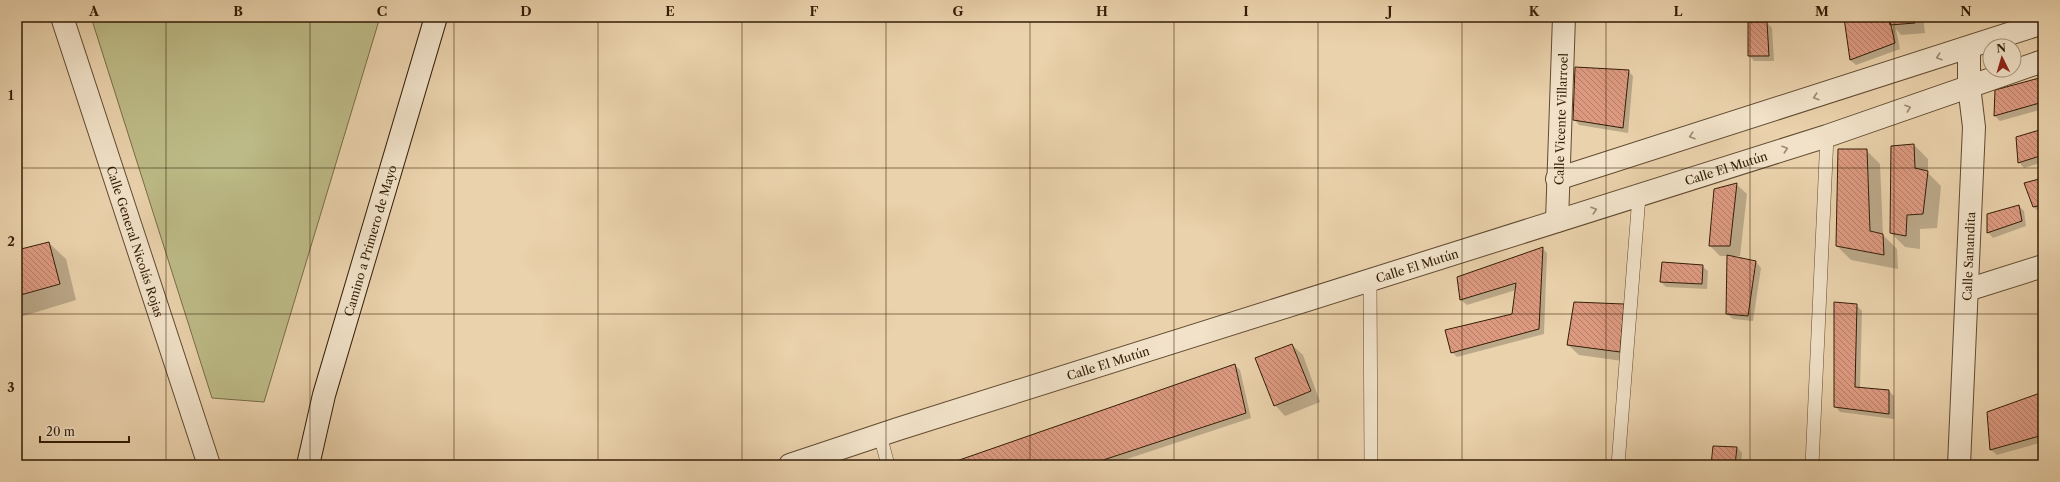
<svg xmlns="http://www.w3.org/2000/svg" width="2060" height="482" font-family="'Libre Caslon Text',serif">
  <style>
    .grass { fill: #bcba86; stroke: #786c46 }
    .shadow { fill: #0003 }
    .building { fill: url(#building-back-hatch); stroke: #331d06 }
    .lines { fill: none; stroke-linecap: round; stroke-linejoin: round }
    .service-casing { stroke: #614a30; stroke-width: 14 }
    .minor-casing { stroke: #614a30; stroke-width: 24 }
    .secondary-casing { stroke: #331d06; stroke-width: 24 }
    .service { stroke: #f1e2c9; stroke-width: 13 }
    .minor { stroke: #f1e2c9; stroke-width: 22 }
    .secondary { stroke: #f1e2c9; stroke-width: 22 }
    .oneway { stroke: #9c8971 }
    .grid { fill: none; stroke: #331d06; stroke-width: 1; stroke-opacity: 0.55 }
    .labels { text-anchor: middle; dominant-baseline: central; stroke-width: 3.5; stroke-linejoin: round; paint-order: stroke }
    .street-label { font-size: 12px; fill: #331d06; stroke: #f1e2c9 }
    .neatline { fill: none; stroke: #331d06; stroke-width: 1.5 }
    .grid-label { font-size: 13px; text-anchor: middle; font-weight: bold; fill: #331d06 }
  </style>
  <defs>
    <pattern id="building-back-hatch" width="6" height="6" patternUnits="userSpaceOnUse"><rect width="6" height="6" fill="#dd9a81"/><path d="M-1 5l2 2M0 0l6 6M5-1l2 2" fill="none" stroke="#b47d68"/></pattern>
  </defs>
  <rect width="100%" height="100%" fill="#ead2ac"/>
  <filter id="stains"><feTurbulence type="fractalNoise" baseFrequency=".005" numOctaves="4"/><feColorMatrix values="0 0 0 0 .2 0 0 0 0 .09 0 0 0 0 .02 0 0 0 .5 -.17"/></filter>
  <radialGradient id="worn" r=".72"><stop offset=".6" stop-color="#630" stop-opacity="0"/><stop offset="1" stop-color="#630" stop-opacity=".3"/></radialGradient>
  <path class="grass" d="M91,17h289l-116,385 -52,-4z"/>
  <path class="shadow" d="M1631,17h66v2l-61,4z
    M1727,17h22v1z
    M1855,17h68l2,16 -24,2 -5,-6 4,20 -44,16 -6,-5 -5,-41z
    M1767,23l5,5 2,33h-20l-5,-6z
    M1628,71l5,5 -5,57 -49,-8 -5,-6z
    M2043,78v31l-43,12 -5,-5 1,-25z
    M2043,130v32l-19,6 -5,-6z
    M1914,145l14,14v14l13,13 -4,42 -17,1v20l-15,-2 -14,-14z
    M1866,150l14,14 3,71 14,14 1,20 -47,-9 -14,-14z
    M2043,179v32l-4,1 -5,-5z
    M1736,184l11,10 -7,62h-9l25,6 5,6 -8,53 -20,-2 -6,-5 1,-58h-8l-10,-10z
    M2019,206l5,5 2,15 -33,12 -5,-6z
    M49,243l17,16 10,41 -59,18v-67z
    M1542,248l5,5 -3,81 -87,23 -5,-5 61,-37 3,-25 -49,15 -6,-5 -2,-22z
    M1702,266l6,5 -1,18 -41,-2 -5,-5z
    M1624,305l10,11 -4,46 -51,-7 -11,-10z
    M1856,305l6,6 -2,77 29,3 5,5v23l-54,-7 -5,-6z
    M1292,345l11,10 17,47 -35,14 -10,-11z
    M1235,365l5,5 11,48 -142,47h-160z
    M2043,393v49l-46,13 -6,-5 -3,-37z
    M1737,447l5,6 -1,12h-29z"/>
  <path class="building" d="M1889,17h25l1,6 -25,2z
    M1889,17l6,26 -45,17 -6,-42z
    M1748,22h19l2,34h-21z
    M1575,67l54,3 -6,58 -50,-8z
    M2043,77v25l-49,14 1,-26z
    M2043,129v26l-25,8 -2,-26z
    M1914,144l1,24 13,3 -5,43 -16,1 -1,21 -16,-3 1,-87z
    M1838,149h29l3,82 13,3 1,21 -48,-9z
    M2043,178v27l-10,2 -9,-24z
    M1737,183l-7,63h-21l5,-57z
    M2019,205l3,16 -35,12v-19z
    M49,242l11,42 -43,12v-46z
    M1543,247l-4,82 -88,24 -6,-23 67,-16 4,-31 -56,17 -3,-23z
    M1727,255l29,6 -8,55 -22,-2z
    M1662,262l41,3 -1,19 -42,-2z
    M1574,302l50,2 -4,48 -53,-7z
    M1834,302l23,2 -2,83 34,3v24l-55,-7z
    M1292,344l19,47 -37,15 -19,-48z
    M1235,364l11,49 -158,52h-143z
    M2043,392v43l-53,15 -3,-38z
    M1713,446l24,1 -2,18h-24z"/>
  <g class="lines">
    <g class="service-casing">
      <path id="service" d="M1370,280l1,185
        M880,435l8,30
        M1618,465l21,-269
        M1812,465l15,-329"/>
    </g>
    <g class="minor-casing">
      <g id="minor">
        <path id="s1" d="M62,17l147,448"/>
        <path d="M1557,179l486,-156"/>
        <path id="s2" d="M1557,221l7,-204"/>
        <path d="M1967,290l76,-24"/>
        <path id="s3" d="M790,465l108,-36 929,-293 216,-75"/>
        <path id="s4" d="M1959,465l15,-338 -5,-41v-38"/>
      </g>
    </g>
    <g class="secondary-casing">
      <g id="secondary">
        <path id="s5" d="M308,465l16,-70 112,-378"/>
      </g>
    </g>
    <use href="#service" class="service"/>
    <use href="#minor" class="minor"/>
    <use href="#secondary" class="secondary"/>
  </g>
  <defs><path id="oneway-chevron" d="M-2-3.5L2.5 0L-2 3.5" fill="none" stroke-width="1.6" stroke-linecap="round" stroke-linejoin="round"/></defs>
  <g class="oneway">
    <use href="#oneway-chevron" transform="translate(1939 57) rotate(162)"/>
    <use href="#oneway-chevron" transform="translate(1816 97) rotate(162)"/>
    <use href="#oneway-chevron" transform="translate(1908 108) rotate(-19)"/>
    <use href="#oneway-chevron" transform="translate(1692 136) rotate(162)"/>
    <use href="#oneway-chevron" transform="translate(1785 149) rotate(-18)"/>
    <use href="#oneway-chevron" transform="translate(1594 210) rotate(-18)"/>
  </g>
  <path class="grid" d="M166,17v448M310,17v448M454,17v448M598,17v448M742,17v448M886,17v448M1030,17v448M1174,17v448M1318,17v448M1462,17v448M1606,17v448M1750,17v448M1894,17v448M17,168h2026M17,314h2026"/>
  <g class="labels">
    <g class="street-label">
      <text stroke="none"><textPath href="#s2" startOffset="102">Calle Vicente Villarroel</textPath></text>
      <text stroke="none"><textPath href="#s3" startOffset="982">Calle El Mutún</textPath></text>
      <text stroke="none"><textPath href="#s5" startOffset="233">Camino a Primero de Mayo</textPath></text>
      <text stroke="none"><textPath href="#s1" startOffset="236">Calle General Nicolás Rojas</textPath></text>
      <text stroke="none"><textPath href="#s4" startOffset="209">Calle Sanandita</textPath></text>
      <text stroke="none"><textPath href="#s3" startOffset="658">Calle El Mutún</textPath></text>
      <text stroke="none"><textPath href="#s3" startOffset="334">Calle El Mutún</textPath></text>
    </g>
  </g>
  <rect width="2060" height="482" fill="none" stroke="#ead2ac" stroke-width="44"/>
  <g transform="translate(2002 58) rotate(355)"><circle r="19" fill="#f1e2c9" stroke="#a5937b"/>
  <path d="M0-3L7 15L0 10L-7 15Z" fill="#8f2418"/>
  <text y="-6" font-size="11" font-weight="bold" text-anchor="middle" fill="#331d06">N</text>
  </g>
  <path d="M40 436v6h89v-6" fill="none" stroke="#331d06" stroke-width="2"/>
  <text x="46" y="436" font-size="12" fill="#331d06" stroke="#f1e2c9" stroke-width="3" paint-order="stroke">20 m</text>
  <rect x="22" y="22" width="2016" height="438" class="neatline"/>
  <g class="grid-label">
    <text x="94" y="16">A</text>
    <text x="238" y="16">B</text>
    <text x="382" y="16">C</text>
    <text x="526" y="16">D</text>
    <text x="670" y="16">E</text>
    <text x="814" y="16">F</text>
    <text x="958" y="16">G</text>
    <text x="1102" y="16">H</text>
    <text x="1246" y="16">I</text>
    <text x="1390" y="16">J</text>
    <text x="1534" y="16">K</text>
    <text x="1678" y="16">L</text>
    <text x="1822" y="16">M</text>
    <text x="1966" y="16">N</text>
    <text x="11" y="100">1</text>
    <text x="11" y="246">2</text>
    <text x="11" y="392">3</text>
  </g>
  <rect width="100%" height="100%" filter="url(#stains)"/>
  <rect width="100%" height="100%" fill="url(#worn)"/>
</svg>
